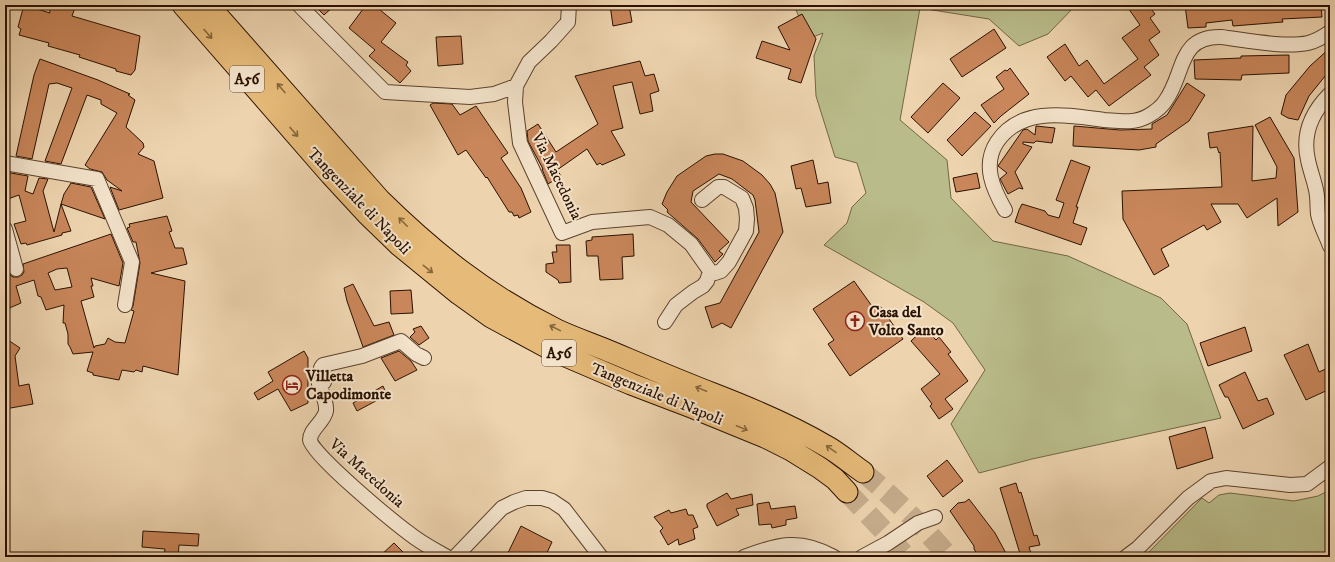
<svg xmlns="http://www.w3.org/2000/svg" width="1335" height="562" font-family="'IM FELL DW Pica',serif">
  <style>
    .green { fill: #b9bc8a; stroke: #726645 }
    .building { fill: #c8865a; stroke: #2b1100; fill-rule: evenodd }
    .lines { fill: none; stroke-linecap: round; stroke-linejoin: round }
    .highway-tunnel { stroke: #c6ad8c; stroke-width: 21; stroke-dasharray: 21 10; stroke-linecap: butt }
    .minor-casing { stroke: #5c422c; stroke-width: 16 }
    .highway-casing { stroke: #2b1100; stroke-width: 23 }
    .minor { stroke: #f3e3cb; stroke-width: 14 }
    .highway { stroke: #e6ba78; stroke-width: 21 }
    .oneway { stroke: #88663c }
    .labels { text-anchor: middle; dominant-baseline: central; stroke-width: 4; stroke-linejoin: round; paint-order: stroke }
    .shield { fill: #f3e3cb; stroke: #67503d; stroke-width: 1 }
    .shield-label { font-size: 15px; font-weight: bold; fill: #2b1100 }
    .street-label { font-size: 16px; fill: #2b1100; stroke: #f3e3cb }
    .poi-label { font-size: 16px; font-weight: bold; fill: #2b1100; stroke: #f3e3cb; text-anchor: start }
  </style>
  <rect width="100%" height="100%" fill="#edd4af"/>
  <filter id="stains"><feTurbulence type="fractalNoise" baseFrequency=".005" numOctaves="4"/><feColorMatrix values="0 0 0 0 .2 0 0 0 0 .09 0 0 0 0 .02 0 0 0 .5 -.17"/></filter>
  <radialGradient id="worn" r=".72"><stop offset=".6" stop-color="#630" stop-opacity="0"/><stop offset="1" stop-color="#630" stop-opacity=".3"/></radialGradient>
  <path class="green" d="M794,5h282l-28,29 -29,12 -30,-27 -69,-11 -20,112 47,40 4,38 42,43 75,15 93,42 26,26 34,94 -189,41 -53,14 -28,-49 34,-54 -32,-47 -29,-21 -100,-57 23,-22 5,-16 14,-14 -9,-30 -22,-6 -19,-61 -2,-40 9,-23 -15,6z
    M1330,490v67h-186l58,-59 7,5 10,-8 11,-2 64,8 24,-5z"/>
  <path class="building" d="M24,5l26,8 -1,-8h27l-4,11 68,20 -5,34 -4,5 -15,-4v-2l-37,-12 1,-2 -32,-9 1,-3 -30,-8 2,-6 -3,-2z
    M314,5h21l-11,10z
    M366,5h8l22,18 -15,19 27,20 -2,3 5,6 -11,12 -31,-27 6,-6 -26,-22z
    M610,5h19l3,17 -19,4z
    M1126,5h22l7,9 -5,4 10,14 -11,8 10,15 -15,12 7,8 -42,31 -13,-16 -8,7 -17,-21 -6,5 -18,-24 18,-13 14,22 8,-6 17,24 34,-25 -16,-21 18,-13z
    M1185,5h136l1,12 -40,2 1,3 -50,4 -1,-6 -26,3v4l-18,1z
    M802,14l14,25 -15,44 -13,-4 3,-10 -35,-11 6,-17 28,9 -12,-23z
    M994,29l12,19 -44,29 -12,-18z
    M461,36l2,28 -25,2 -2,-29z
    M1330,48v22l-21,26 -11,24 -10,-2 -7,-4 5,-19 24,-29z
    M1289,55v18l-47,2 -1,5 -46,-1 -1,-19 47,-2v-2z
    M40,59l58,21 32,14 -2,1 7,5 -9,27 17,16 1,4 -6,7 16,7 9,37 -44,12 -9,-23 12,4 -15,-11 -5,-8 -12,-3 -5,-4 32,-52 -16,-9v-4l-14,-5 -26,69 -16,-3 27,-73 -15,-5 -8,1 -17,75 -16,-3 18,-81z
    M640,61l5,15 9,-2 5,17 -9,3 3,17 -13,3 -8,-32 -19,4 10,42 -12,3 14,24 -23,10 -2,-2 -3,2 -10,-16 -30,21 4,6 -13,8 -6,-15h1l-15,-28 -1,-10 11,-7 18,28 42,-28 -23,-48z
    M1010,68l19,26 -28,22 -7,7 -13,-18 23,-16 -8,-12 9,-7 2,1z
    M943,83l17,15 -32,35 -17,-16z
    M1187,83l18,12 -16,26 -33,23v3l-17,3 -66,-4 1,-20 46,4 32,-1v-5l15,-9z
    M433,103l19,1 8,11 16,-9 32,47 -7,5 20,30 10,24 -12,6 -1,-3 -4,1 -2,-4h-3l-22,-35 -1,1 -20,-28 -8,5 -28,-50z
    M975,112l16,14 -29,30 -15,-16z
    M1270,117l24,41 4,54 -20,14 -1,-28 -30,20 -9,-14h-27l10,18 -14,8 -3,-5 -43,24 8,17 -15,9 -31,-56 -1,-28 100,-4 -2,-35 -1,1 -2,-6 -7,1 -2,-15 45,-7 -1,55 24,-3 1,-11 -22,-42z
    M1036,126l19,2 -3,15 -16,-2 -2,2 -11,-1v2l9,3 -17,25 8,17 -4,-1 -11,6 -8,-15 7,-6 -9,-7 25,-36 4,-1 8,6z
    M715,154h8l20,7 19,14 8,9 5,9 8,39 -52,96 -9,-5 -10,5 -7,-21 15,-4 39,-71 -4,-32 -2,-5 -21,-16 -13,-5 -26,17 -2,11 38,40 -10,9 4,3 -8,8 -17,-23 -31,-27 1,-2 -6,-6 5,-12 10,-16 29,-20z
    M813,160l5,24 10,-2 3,21 -25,4 -5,-19 -5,1 -5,-23z
    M1071,160l19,7 -14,40h2l-5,16 14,5 -6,17 -66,-23 4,-12 3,-6 23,7 3,4 11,3 5,-15 -8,-3z
    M5,172l23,4 -3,15 8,3 6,-16 9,1 -5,12 11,41 7,-28 10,27 -9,2v2l-35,10 -1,-2 -5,1 -7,-20 12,-3 -7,-26 -14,5z
    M977,173l3,15 -24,4 -3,-14z
    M71,183l20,4 14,32 -44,-15 3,-10z
    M167,216l5,15 -3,1 6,16h8l4,16 -36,9 34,8 -7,94 -35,-9 -1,6 -6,-2 -2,2 -12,-2 -3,10 -26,-5v-2l-6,-2 6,-19 -20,2 -3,-7 -2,-3v-10l-3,-11h-2l1,-18 -18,5 -5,-13 -3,-1 -4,-16 -18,6 5,17 -16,7v-49l5,14 3,2h5l4,-2 2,-3 -1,-8 88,-30 12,29 -4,23 -28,-8 2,8h-2l3,11 -13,4 13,47 1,-2 10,-2 3,-6 7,4 10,1 9,-32 -3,-1 2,-4 7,-43 -4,-21h-3l-6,-14 3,-1 -1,-3zM67,268l5,19 -17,3 -7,-17 9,-4z
    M633,234l1,22 -12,1 1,22 -23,1 -2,-24h-11l-1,-15 6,-1v-3z
    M556,245h14l1,37 -12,1 -1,-3 -12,-8v-8l8,-1 -2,-11h5z
    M854,281l20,28 6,-3 23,33 -53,37 -22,-32 6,-4 -21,-31z
    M353,284l21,42 15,-4 5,13 -31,12 -16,-46 -3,-13z
    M411,290l2,23 -22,1 -1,-23z
    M421,326l8,12 -10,7 -9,-8 5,-5 -2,-3z
    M1245,327l7,24 -44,15 -8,-23z
    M925,328l11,12 3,-3 12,15 -3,2 20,27 -23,18 8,10 -14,10 -9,-13 2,-2 -11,-15 19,-15 -29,-33z
    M5,338l15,10 -5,8 4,30 10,-2 4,20 -28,5z
    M1308,344l11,28 11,-5v22l-24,11 -22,-45z
    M304,351l4,7v45l-17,8 -13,-22 -20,11 -4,-7 19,-12 -5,-9z
    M399,351l12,10 6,9 -22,11 -14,-23z
    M1245,372l13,29 9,-3 7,16 -31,15 -15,-32h-3l-6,-12z
    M383,386l4,9 -30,16 -4,-8z
    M1205,427l8,31 -36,11 -8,-32z
    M947,460l16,21 -20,16 -16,-21z
    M1016,483l3,10 2,-1 13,44 3,-1 3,10 -11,2 3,10h-11l-21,-69z
    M727,493l4,6 21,-5 1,11 -17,4 3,6 -22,11 -10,-19v-3z
    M969,499l26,34 13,24h-29l-5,-8v-3l-24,-35 8,-8 7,-1z
    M769,502l2,7 24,-3 2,12 -11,2v5l-14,3 -1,-4 -12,1 -2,-21z
    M686,509l2,6h5l5,12 -5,2 2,10 -16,6 -1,-6 -10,6 -8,-14 3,-3 -9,-11 15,-7 2,3z
    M521,526l31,16 -7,15h-39z
    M143,531l56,3 -1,12 -19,-1 -1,12h-14l1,-8 -23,-2z
    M394,543l10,10 -5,4h-20z"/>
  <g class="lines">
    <path class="highway-tunnel" d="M863,472c31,26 60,54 86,85
      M847,492l37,39 22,26"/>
    <g class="minor-casing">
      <path id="minor" d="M299,5l86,87 85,5 24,-3 22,-8
        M569,5l-1,17 -17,19 -22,21 -13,24 -1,16 5,41 42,90 30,-11 58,-5 18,8 23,19 19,27 5,2 6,-2 8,-9 17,-31 1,-12 -1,-11 -4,-10 -18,-11h-6l-16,13
        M1330,94c-18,18 -28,40 -22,66 2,10 6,20 8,30 2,8 1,16 2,24 2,11 8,21 12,32
        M5,163l92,16 35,83 -7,43
        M1005,210c-12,-21 -23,-45 -8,-68 24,-36 70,-27 107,-22 15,1 30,4 44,-4 7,-4 14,-9 18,-16 19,-27 12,-64 55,-63 24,3 64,11 87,6 8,-2 15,-6 22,-11
        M5,229l11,40
        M665,322l11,-17 17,-13 10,-6 4,-5 3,-10
        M424,358l-8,-4 -15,-13 -39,15 -39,9 -2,3 3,14 -5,2c3,9 8,18 7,27 -2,11 -16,18 -16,29 1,14 85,83 100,94 11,9 25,16 37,23
        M455,557l47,-49 12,-6 12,-4h16l10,3 12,8 37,48
        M744,557c34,-13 56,-19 90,0
        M862,557l26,-14 30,-20 17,-6
        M1126,557l12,-9 50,-50 23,-17 15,-3 64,7 17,-1 23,-17"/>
    </g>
    <g class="highway-casing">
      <path id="highway" d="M183,5l148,170 36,39 32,31 60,49 32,23 63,34 77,33 63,24 71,29 26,13 29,18 15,11 12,13
        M208,5l172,195c55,54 108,96 177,130 15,7 32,13 47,19 36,15 71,30 107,44 39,15 78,31 115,53 13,7 24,17 37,26"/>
    </g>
    <use href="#minor" class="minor"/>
    <use href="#highway" class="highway"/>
  </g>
  <defs><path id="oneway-shaft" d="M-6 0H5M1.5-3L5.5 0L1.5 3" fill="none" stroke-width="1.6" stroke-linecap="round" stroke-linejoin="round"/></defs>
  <g class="oneway">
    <use href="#oneway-shaft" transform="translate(208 34) rotate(49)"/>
    <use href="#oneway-shaft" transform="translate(281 88) rotate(-131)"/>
    <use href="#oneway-shaft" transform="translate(294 132) rotate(49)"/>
    <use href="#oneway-shaft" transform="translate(403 222) rotate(-135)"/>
    <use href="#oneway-shaft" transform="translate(428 269) rotate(38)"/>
    <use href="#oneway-shaft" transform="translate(555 328) rotate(-154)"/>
    <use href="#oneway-shaft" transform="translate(701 389) rotate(-158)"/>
    <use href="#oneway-shaft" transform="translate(742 428) rotate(22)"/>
    <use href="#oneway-shaft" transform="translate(831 449) rotate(-145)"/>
  </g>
  <defs>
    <g id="church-ring" transform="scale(1)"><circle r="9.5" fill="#f3e3cb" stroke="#8f2418" stroke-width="1.5"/><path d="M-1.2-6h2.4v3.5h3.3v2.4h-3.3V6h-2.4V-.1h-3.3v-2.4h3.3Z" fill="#8f2418"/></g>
    <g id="hotel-ring" transform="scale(1)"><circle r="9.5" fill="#f3e3cb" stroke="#8f2418" stroke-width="1.5"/><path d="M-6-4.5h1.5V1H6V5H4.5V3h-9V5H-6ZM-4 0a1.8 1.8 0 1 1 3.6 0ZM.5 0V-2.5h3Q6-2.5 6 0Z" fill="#8f2418"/></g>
  </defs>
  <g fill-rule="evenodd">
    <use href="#church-ring" x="855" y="321"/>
    <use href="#hotel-ring" x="292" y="385"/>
  </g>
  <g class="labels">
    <g class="shield">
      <rect x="230" y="66" width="34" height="26" rx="3"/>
      <rect x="542" y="340" width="34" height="26" rx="3"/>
    </g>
    <g class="shield-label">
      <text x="247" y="79">A56</text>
      <text x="559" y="353">A56</text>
    </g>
    <g class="street-label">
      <text transform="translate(557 176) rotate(64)">Via Macedonia</text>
      <text transform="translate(359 201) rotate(46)">Tangenziale di Napoli</text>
      <text transform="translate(657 394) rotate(22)">Tangenziale di Napoli</text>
      <text transform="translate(367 473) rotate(42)">Via Macedonia</text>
    </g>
    <g class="poi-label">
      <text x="869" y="312">Casa del<tspan x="869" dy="18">Volto Santo</tspan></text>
      <text x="306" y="376">Villetta<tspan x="306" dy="18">Capodimonte</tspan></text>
    </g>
  </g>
  <rect width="1335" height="562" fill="none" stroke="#edd4af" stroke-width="20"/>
  <rect x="6" y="6" width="1323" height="550" fill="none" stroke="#2b1100" stroke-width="2"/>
  <rect x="10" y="10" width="1315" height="542" fill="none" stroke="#2b1100"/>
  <rect width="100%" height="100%" filter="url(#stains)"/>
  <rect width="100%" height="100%" fill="url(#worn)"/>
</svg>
